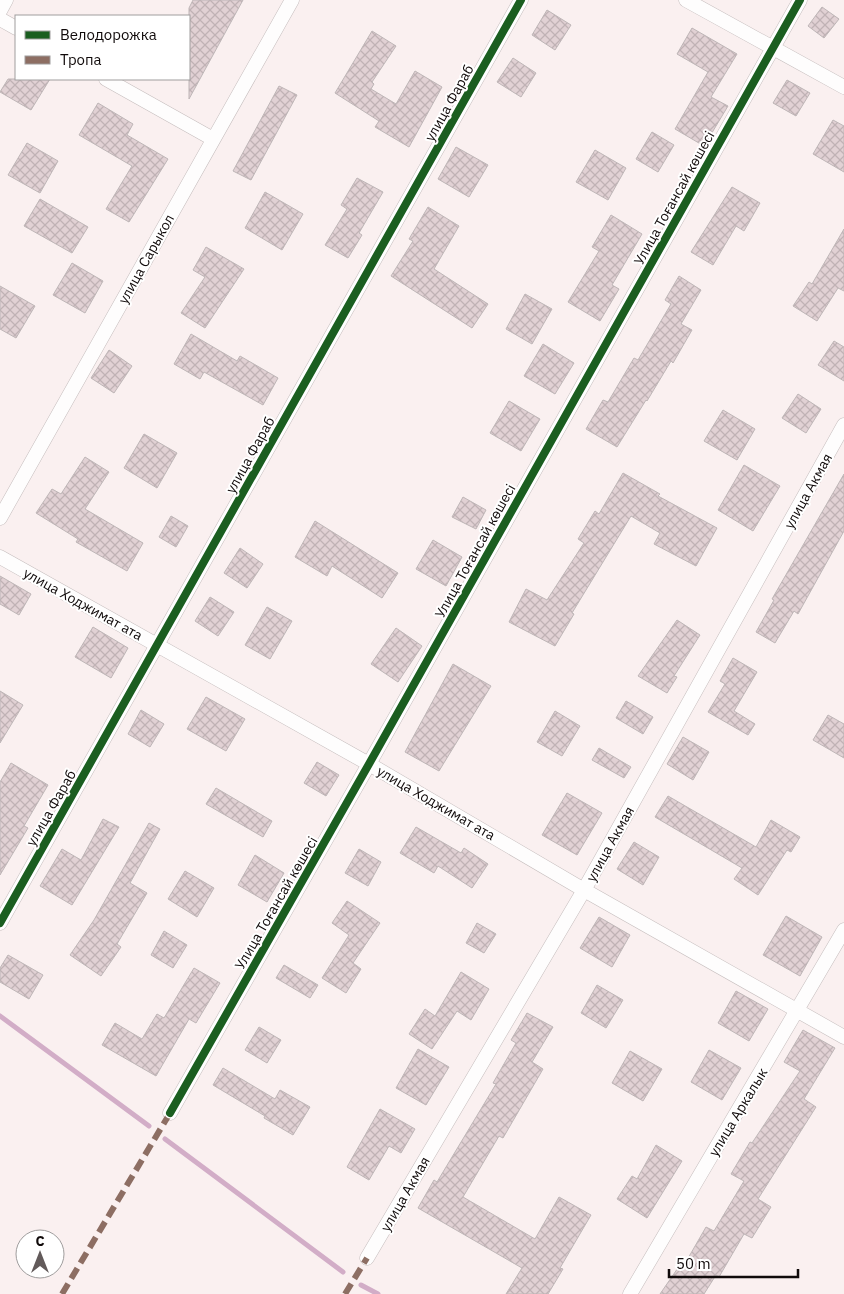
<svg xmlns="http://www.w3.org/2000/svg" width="844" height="1294" font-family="'IBM Plex Sans',sans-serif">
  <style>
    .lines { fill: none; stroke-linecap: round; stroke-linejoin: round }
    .stream { stroke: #d2adc7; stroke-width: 5 }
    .building { fill: url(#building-cross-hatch); stroke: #beb6b7 }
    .street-casing { stroke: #c5bdbd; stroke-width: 15 }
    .street { stroke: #fefdfd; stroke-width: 14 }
    .quiet { stroke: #8d6e63; stroke-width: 6; stroke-dasharray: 12 6; stroke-linecap: butt }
    .cycleway-casing { stroke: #fff; stroke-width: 11 }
    .cycleway { stroke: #1b5e20; stroke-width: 8 }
    .labels { text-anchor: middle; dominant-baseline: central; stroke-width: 4; stroke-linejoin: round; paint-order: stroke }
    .street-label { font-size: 14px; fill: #100a0a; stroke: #fff }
  </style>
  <defs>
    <pattern id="building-cross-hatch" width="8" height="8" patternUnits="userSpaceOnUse" patternTransform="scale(1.25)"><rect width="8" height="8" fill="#e1d1d4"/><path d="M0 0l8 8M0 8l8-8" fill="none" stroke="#c0b2b5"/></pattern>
  </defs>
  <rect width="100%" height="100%" fill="#faf0f0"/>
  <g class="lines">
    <path class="stream" d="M0,1016l149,110
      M165,1139l178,133
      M361,1285l17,9"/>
  </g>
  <path class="building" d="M193,0h50l-54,99v-91z
    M822,7l17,12 -15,19 -16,-12z
    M547,10l24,15 -16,25 -23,-15z
    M692,28l45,26 -26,43 17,9 -24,40 -29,-17 33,-57 -31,-18z
    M372,31l24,15 -24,36 2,2 -3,5 25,15 19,-33 27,16 -33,60 -34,-20 4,-6 -44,-28z
    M513,58l23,15 -15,24 -24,-15z
    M8,79h42l-19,31 -31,-18z
    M787,80l23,13 -14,23 -23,-13z
    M279,86l18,9 -46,85 -18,-9z
    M98,103l35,21 -6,11 41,24 -39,63 -23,-13 26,-43 -53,-31z
    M833,120l11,6v46l-31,-18z
    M652,132l22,13 -16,27 -22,-13z
    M27,143l31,18 -18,32 -32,-18z
    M456,147l32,18 -19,32 -31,-18z
    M595,150l31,18 -18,32 -32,-18z
    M357,178l26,14 -24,41 3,2 -14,23 -23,-13 22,-36 -6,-4z
    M732,187l28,16 -16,28 -8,-5 -23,39 -22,-13z
    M265,192l38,22 -21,36 -37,-22z
    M40,199l48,28 -16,26 -48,-27z
    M428,207l31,19 -25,43 54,35 -16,24 -81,-52 22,-35 -4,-2z
    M611,215l31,19 -30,51 7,4 -19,32 -32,-19 31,-51 -7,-4z
    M844,229v62l-6,-3 -21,33 -24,-15 16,-24 3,2z
    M206,247l38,22 -39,59 -24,-15 24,-36 -12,-7z
    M72,263l31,18 -18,32 -32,-18z
    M679,276l22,14 -20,34 11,6 -19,33 -2,-2 -24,40 -1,-1 -29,47 -31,-18 17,-29 5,2 26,-44 4,2 33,-56 -6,-4z
    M0,286l35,20 -19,32 -16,-9z
    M525,294l27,15 -20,35 -26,-15z
    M191,334l46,27 3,-5 38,22 -15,27 -59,-33 -4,7 -26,-15z
    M834,341l10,6v34l-26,-16z
    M543,344l31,19 -19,31 -31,-18z
    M109,350l23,16 -18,27 -23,-15z
    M798,394l23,15 -15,24 -24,-15z
    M509,401l31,18 -19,32 -31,-18z
    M723,410l32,19 -18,31 -33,-19z
    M144,434l33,19 -20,35 -33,-20z
    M85,457l24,15 -24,37 58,34 -16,28 -51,-29 2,-3 -42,-26 16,-24 9,5z
    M744,465l36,21 -27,45 -35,-21z
    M623,473l37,21 -2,2 59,32 -21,38 -42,-22 6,-11 -29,-17 -59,97 2,1 -19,32 -46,-24 17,-33 21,11 37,-57 -6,-4 17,-28 4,3z
    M844,474v57l-46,83 -4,-3 -19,32 -19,-11 18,-32 -2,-1z
    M463,497l23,13 -10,19 -24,-12z
    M171,516l17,10 -12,21 -17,-10z
    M315,521l83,52 -16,25 -50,-32 -5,10 -32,-19z
    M433,540l29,17 -16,29 -30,-17z
    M240,548l23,16 -16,24 -23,-15z
    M0,576l31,18 -12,21 -19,-11z
    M210,597l24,15 -16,24 -23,-15z
    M267,607l25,14 -22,38 -25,-14z
    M677,620l23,15 -26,41 3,1 -10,16 -29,-17z
    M93,627l35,21 -17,30 -36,-21z
    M396,628l26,18 -24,36 -27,-18z
    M733,658l24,14 -23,39 21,13 -7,11 -40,-23 17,-28 -5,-3z
    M453,664l38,22 -52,85 -34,-19z
    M0,691l23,14 -23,38z
    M206,697l39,22 -19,32 -39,-22z
    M626,701l27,16 -10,17 -27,-16z
    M141,710l23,14 -14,23 -22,-13z
    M555,711l25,15 -18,30 -25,-14z
    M828,715l16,9v34l-31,-18z
    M683,737l26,15 -16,28 -26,-16z
    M599,748l32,19 -7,11 -32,-18z
    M317,762l22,13 -13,21 -22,-13z
    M11,763l37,22 -24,41 4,2 -28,47v-93z
    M216,788l56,33 -9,16 -57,-33z
    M567,793l35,20 -25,42 -35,-20z
    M668,796l88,51 15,-27 29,17 -9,15 -4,-2 -29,45 -24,-16 8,-11 -87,-51z
    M103,819l16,8 -47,78 -32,-19 22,-37 19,11z
    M149,823l11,6 -30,54 17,10 -30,51 4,3 -20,29 -31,-21 24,-35z
    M416,827l45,26 3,-5 24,16 -16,24 -34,-22 -4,7 -34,-20z
    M634,842l25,15 -16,28 -26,-16z
    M359,849l22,13 -13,24 -23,-13z
    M255,855l29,18 -17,29 -29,-17z
    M185,871l29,17 -17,29 -29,-18z
    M347,901l33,22 -27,40 8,6 -15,24 -24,-15 27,-43 -17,-12z
    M786,916l36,21 -22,39 -37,-21z
    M599,917l31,18 -18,32 -32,-19z
    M477,923l19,11 -12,19 -18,-10z
    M164,931l23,14 -14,23 -22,-13z
    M8,955l35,20 -14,24 -29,-17v-14z
    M284,965l34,20 -8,13 -34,-20z
    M194,968l26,15 -24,40 -7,-4 -33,57 -54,-31 13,-22 27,16 15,-25 7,4z
    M461,972l28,17 -18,31 -14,-9 -25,38 -23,-15 16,-25 10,7z
    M597,985l26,15 -17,28 -25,-15z
    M736,991l32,18 -19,32 -31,-18z
    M527,1013l26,14 -21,35 11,7 -40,69 -4,-2 -36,61 72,42 24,-42 32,18 -31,53 3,1 -15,25h-42l16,-26 -104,-60 16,-28 3,2 59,-98 -3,-1 23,-40 -5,-3z
    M259,1027l22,13 -14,23 -22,-13z
    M803,1030l32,18 -31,51 12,8 -58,92 13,8 -19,31 -8,-4 -25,43 -3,-2 -12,19h-44l20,-29 3,2 23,-40 8,4 30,-50 -13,-7 19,-32 2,1 48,-72 -16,-9z
    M418,1049l31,18 -23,38 -30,-17z
    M709,1050l32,18 -19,32 -31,-18z
    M630,1051l32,18 -19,32 -31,-18z
    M223,1068l52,31 5,-9 30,17 -17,28 -29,-17 1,-2 -52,-31z
    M380,1109l35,20 -14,24 -12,-7 -20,34 -22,-13z
    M656,1145l26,16 -35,57 -30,-19 15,-23 5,3z"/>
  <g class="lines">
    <g class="street-casing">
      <path id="street" d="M686,0l158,87
        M0,11l6,-11
        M0,19l16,9
        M106,79l107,60
        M0,518l292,-518
        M0,557l369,207 215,126 260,147
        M0,923l521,-923
        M170,1113l199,-349 431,-764
        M367,1258l217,-368 260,-465
        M630,1294l214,-364"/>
    </g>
    <use href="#street" class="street"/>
    <path class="quiet" d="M62,1294l108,-181
      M345,1294l22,-36"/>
    <g class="cycleway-casing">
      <path id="cycleway" d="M0,923l521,-923
        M170,1113l199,-349 431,-764"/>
    </g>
    <use href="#cycleway" class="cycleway"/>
  </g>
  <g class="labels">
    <g class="street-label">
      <text transform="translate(449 103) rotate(-61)">улица Фараб</text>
      <text transform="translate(674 198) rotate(-61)">Улица Тоғансай көшесі</text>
      <text transform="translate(146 259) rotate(-61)">улица Сарыкол</text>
      <text transform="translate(250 455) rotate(-61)">улица Фараб</text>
      <text transform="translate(808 491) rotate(-61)">улица Акмая</text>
      <text transform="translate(475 551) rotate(-61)">Улица Тоғансай көшесі</text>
      <text transform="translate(83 604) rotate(29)">улица Ходжимат ата</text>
      <text transform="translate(436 803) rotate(30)">улица Ходжимат ата</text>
      <text transform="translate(51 808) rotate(-60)">улица Фараб</text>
      <text transform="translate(610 844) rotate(-61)">улица Акмая</text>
      <text transform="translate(276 903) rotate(-60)">Улица Тоғансай көшесі</text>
      <text transform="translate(738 1112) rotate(-59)">улица Аркалык</text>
      <text transform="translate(405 1194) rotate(-60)">улица Акмая</text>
    </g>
  </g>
  <rect x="15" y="15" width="175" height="65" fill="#ffffff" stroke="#9f9d9d"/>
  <rect x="25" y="31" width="25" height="8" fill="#1b5e20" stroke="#9f9d9d"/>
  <text x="60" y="40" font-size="15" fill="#100a0a">Велодорожка</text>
  <rect x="25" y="56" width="25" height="8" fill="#8d6e63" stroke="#9f9d9d"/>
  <text x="60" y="65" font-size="15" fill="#100a0a">Тропа</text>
  <g transform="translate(40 1254)"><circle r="24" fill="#ffffff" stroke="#9f9d9d"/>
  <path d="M0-4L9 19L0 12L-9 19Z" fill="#625a5a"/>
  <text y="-8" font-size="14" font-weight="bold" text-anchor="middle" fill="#100a0a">С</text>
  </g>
  <path d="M669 1269v8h129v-8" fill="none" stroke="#100a0a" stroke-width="2.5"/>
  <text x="676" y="1269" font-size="15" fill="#100a0a" stroke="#ffffff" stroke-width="4" paint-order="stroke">50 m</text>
</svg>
